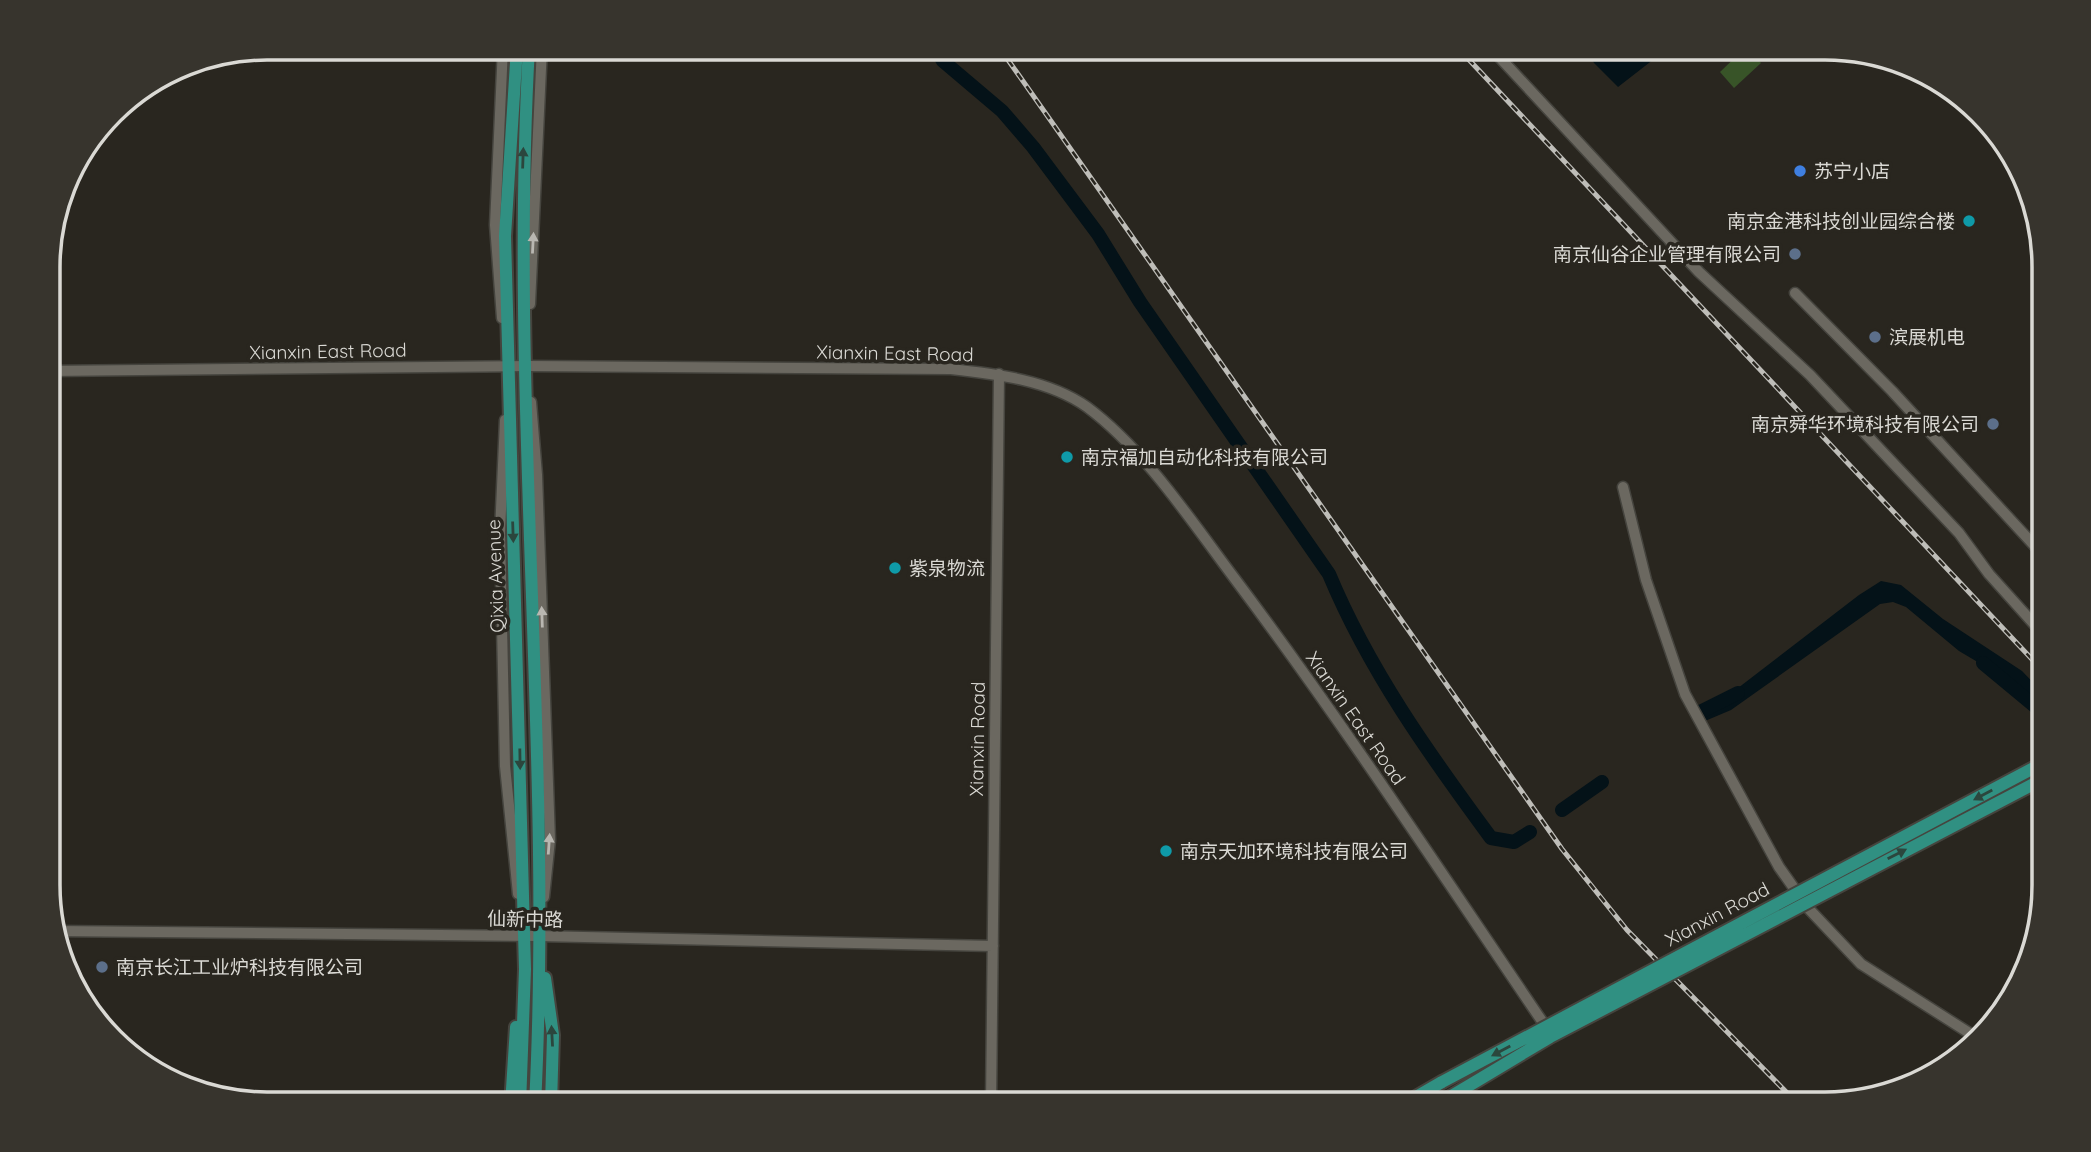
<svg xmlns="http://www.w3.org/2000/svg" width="2091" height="1152" font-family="Quicksand,'Noto Sans SC',sans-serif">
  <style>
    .green { fill: #385428 }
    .water { fill: #041218 }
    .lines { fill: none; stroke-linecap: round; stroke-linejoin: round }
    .river { stroke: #041218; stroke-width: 14 }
    .minor-casing { stroke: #45443e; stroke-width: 13 }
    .major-casing { stroke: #45443e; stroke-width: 16 }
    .minor { stroke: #6b6860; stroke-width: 10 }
    .major { stroke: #309082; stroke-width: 12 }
    .rail-casing { stroke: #bebdb8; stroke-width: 5 }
    .rail { stroke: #29261f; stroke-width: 2.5; stroke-dasharray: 8; stroke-linecap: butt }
    .major-bridge-casing { stroke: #45443e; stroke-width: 16; stroke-linecap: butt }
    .major-bridge { stroke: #309082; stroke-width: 12 }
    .oneway { fill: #2b463d }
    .oneway2 { fill: #b9b7b1 }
    .shop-dot { fill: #3f7fe0; stroke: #29261f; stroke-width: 2.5 }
    .culture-dot { fill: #0f9aa8; stroke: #29261f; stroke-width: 2.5 }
    .service-dot { fill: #5c6f8a; stroke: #29261f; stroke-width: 2.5 }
    .labels { text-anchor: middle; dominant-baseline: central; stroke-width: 7; stroke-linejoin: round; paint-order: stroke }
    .poi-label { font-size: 19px; fill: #dad9d4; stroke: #29261f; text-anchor: start }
    .street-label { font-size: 19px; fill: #dad9d4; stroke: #29261f }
    .rim { fill: none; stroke: #dad9d4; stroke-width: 3.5 }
  </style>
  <rect width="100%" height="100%" fill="#29261f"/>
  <path class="green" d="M1746,47l15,16 -27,25 -14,-16z"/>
  <path class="water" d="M1585,47h77l1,5 -45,35 -24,-24z
    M1881,581l20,4 42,34 79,52 21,22v26l-35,-39 -49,-29 -53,-44 -13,-5 -13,2 -149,106 -26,11 -6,-3 160,-123z"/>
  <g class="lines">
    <path class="river" d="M935,47l8,14 59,50 31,36 65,87 42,68 189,272c40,96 100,180 162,264l23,4 16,-10
      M1983,663l60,50
      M1700,712l38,-19
      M1562,810l40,-28"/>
    <g class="minor-casing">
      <path id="minor" d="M1490,47l209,225 111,103 149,158 30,41 54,60
        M1795,293l97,98 151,164
        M530,304l12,-257
        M502,318l-7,-93 8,-178
        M49,371l478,-5 424,3c45,5 98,11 136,38 58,43 105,115 148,172 109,145 209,298 311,448
        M531,402l6,73 13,365 -6,57
        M505,420l-5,112 5,234 13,128
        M1623,487l23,93 39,114 94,173 29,41 53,56 113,72
        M55,931l484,5 454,10
        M991,1105l8,-731"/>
    </g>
    <g class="major-casing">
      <path id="major" d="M517,47l-12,189 20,733 -5,136
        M529,47c-20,353 24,705 6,1058
        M545,978l8,57 -2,70
        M1404,1104l38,-22
        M1437,1104l13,-7
        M511,1105l5,-78"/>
    </g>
    <use href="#minor" class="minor"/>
    <use href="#major" class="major"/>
    <g class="rail-casing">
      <path id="rail" d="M999,47l563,802 65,81 171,174
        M1457,47l586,624"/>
    </g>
    <use href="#rail" class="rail"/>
    <g class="major-bridge-casing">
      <path id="major-bridge" d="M1442,1082l601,-319
        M1450,1097l100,-60 493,-258"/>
    </g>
    <use href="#major-bridge" class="major-bridge"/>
  </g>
  <defs><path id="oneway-solid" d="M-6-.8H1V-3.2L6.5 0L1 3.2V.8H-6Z" transform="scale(1.75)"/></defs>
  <g class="oneway">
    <use href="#oneway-solid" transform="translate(523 158) rotate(-88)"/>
    <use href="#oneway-solid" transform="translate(513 532) rotate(88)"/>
    <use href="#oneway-solid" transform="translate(520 759) rotate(89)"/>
    <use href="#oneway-solid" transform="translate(1983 795) rotate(152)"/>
    <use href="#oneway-solid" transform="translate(1897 854) rotate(-27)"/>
    <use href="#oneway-solid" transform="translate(552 1036) rotate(-93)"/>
    <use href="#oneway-solid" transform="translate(1501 1051) rotate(152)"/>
  </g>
  <g class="oneway2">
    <use href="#oneway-solid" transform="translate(533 243) rotate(-87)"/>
    <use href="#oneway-solid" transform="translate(542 617) rotate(-92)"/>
    <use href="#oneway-solid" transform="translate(549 844) rotate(-86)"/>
  </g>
  <circle class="shop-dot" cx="1800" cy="171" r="7"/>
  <g class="culture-dot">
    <circle cx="1969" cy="221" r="7"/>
    <circle cx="1067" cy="457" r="7"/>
    <circle cx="895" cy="568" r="7"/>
    <circle cx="1166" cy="851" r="7"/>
  </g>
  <g class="service-dot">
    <circle cx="1795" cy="254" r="7"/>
    <circle cx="1875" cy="337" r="7"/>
    <circle cx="1993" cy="424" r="7"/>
    <circle cx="102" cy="967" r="7"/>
  </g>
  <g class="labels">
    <g class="poi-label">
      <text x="1814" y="171">苏宁小店</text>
      <text x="1955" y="221" text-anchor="end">南京金港科技创业园综合楼</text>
      <text x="1781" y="254" text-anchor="end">南京仙谷企业管理有限公司</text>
      <text x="1889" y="337">滨展机电</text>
      <text x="1979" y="424" text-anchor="end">南京舜华环境科技有限公司</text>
      <text x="1081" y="457">南京福加自动化科技有限公司</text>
      <text x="909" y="568">紫泉物流</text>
      <text x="1180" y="851">南京天加环境科技有限公司</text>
      <text x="116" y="967">南京长江工业炉科技有限公司</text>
    </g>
    <g class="street-label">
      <text transform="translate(328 351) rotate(-1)">Xianxin East Road</text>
      <text transform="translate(895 353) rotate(1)">Xianxin East Road</text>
      <text transform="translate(495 576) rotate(-92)">Qixia Avenue</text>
      <text transform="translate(1356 718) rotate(55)">Xianxin East Road</text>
      <text transform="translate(977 739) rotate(-89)">Xianxin Road</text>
      <text transform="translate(1717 914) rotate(-28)">Xianxin Road</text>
      <text transform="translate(525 919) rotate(1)">仙新中路</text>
    </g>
  </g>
  <path d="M0 0H2091V1152H0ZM267 60H1825A207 207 0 0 1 2032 267V885A207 207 0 0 1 1825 1092H267A207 207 0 0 1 60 885V267A207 207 0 0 1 267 60Z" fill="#37342d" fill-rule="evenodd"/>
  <path class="rim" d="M267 60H1825A207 207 0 0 1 2032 267V885A207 207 0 0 1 1825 1092H267A207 207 0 0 1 60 885V267A207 207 0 0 1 267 60Z"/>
</svg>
